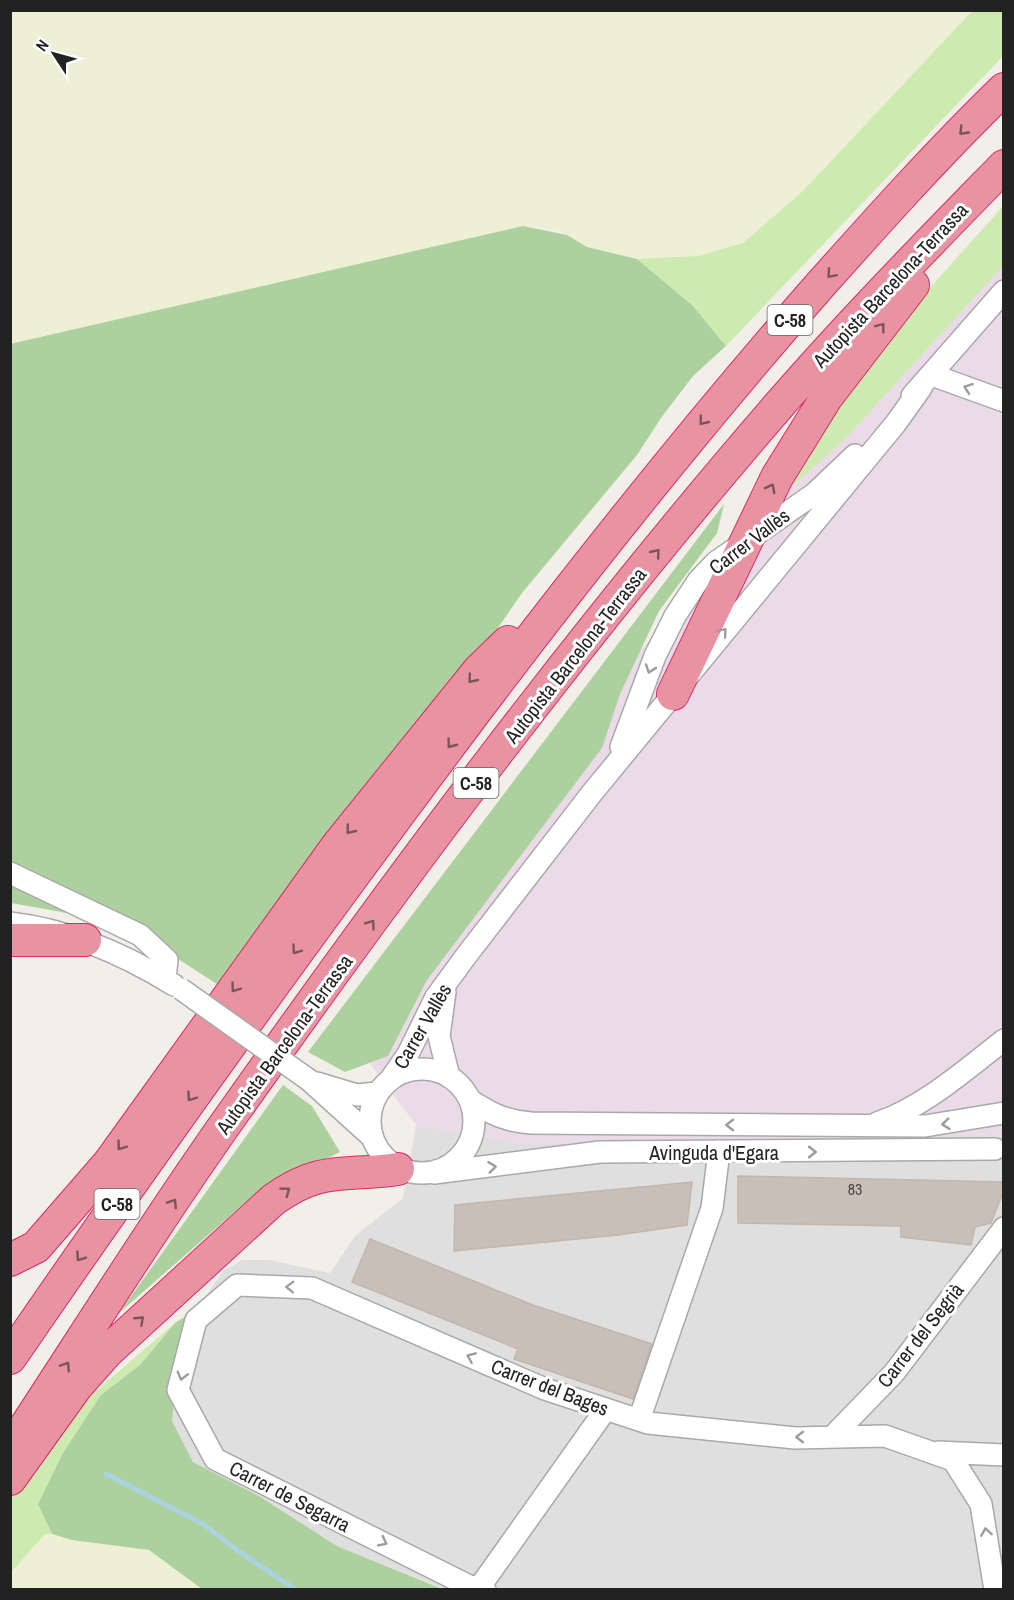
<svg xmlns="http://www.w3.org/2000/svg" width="1014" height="1600" font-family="'Archivo Narrow',sans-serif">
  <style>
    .residential { fill: #e0dfdf }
    .industrial { fill: #ebdbe8 }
    .farmland { fill: #eef0d5 }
    .grass { fill: #cdebb0 }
    .forest { fill: #add19e }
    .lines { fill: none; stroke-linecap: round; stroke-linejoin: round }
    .stream { stroke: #aad3df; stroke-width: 5 }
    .building { fill: #c7bfb8; stroke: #c4b6ab; stroke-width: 1.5 }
    .minor-casing { stroke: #a9a9a9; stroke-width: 24 }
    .highway-casing { stroke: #dc2a67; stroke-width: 34 }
    .minor { stroke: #fff; stroke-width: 21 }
    .highway { stroke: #e892a2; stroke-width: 32 }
    .minor-bridge-casing { stroke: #a9a9a9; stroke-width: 24; stroke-linecap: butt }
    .minor-bridge { stroke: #fff; stroke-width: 21 }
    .oneway { stroke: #7b545c }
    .oneway2 { stroke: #9c9c9c }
    .labels { text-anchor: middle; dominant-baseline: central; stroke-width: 6; stroke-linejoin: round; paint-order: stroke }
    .number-label { font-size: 16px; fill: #4b4948 }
    .shield { fill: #fff; stroke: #646464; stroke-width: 1.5 }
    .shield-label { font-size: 18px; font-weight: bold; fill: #222 }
    .street-label { font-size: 20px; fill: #222; stroke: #fff }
  </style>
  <rect width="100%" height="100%" fill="#f2efe9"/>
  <path class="residential" d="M416,1125l108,19 479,-10v455h-558l-108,-43 -78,-50 -66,-34 -21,-41 8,-81 17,-31 26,-38 19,-11h27l61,13 25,-37 48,-38z"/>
  <path class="industrial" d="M1003,227v907l-479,10 -108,-19 -50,-67 235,-359 300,-364z"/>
  <path class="farmland" d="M10,11h962l-169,180 -60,52 -45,13 -61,3 -50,-12 -31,-18 -33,-3 -512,118z
    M45,1534l104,16 53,39h-191l-1,-17z"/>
  <path class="grass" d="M972,11h31v45l-277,290 -34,-41 -55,-46 61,-3 45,-13 60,-52z
    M1003,206v60l-160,175 -71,63 65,-112z
    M175,1323l-35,42 -39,30 -63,108 14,31h-7l-34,38 -1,-76 72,-93z"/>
  <path class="forest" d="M523,226l44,9 20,12 50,12 55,46 34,41 -33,30 -32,42 -24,37 -115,138 -60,87 -228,315 -70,-45 -80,-34 -73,-13 -1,-559z
    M724,504l-7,29 -58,78 -39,83 -18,54 -175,232 -39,76 -43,16 -37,-20z
    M283,1085l29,21 28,46 -83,40 -138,121z
    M197,1309l-17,31 -8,81 21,41 66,34 78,50 108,44 -243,-1 -53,-39 -77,-10 -20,-6 -14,-30 25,-51 38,-58 39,-30 35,-42z"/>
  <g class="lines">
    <path class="stream" d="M106,1474l97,50 34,26 59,40"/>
  </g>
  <path class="building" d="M738,1176l266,6v8l-13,33 -16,4 -4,18 -70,-8v-11l-163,-3z
    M692,1182l-5,43 -69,10 -164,16 1,-46z
    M370,1239l163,66 119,39 -19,55 -119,-40 4,-10 -166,-67z"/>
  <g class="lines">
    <g class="minor-casing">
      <path id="minor" d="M932,375l72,26
        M912,396l92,-105
        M621,747l34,-91 20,-40 23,-35 18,-19 98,-68 41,-39
        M10,873l130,62 27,25 -2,19
        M10,923c60,7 114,31 164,62
        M445,992l-6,44 10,41
        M370 1121a52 52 0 1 1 104 0a52 52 0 1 1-104 0Z
        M309,1080l63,57
        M390,1080l18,-26 28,-57 30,-41 126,-163 304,-370 25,-35
        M317,1083l40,12 20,-2
        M470,1100c21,14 36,21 61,23l394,3 79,-13
        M877,1123c47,-16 88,-53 127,-83
        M434,1173l166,-21 395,-3
        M639,1420l73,-212 7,-57
        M832,1437l62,-64 110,-145
        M938,1452l66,3
        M479,1588l127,-179
        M485,1590l-18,-5 -252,-126 -37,-69 18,-70 41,-35 75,3 233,101 103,34 147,15 90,-2 68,24 28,44 14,86"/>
    </g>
    <g class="highway-casing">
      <path id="highway" d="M673,694l104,-217 49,-79 87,-113
        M10,940h75
        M10,1260l26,-13 73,-84 228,-317 142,-176 29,-28
        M10,1358c150,-219 305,-433 464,-645 111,-147 225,-290 347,-429 59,-66 119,-133 183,-195
        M10,1450c75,-114 147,-230 226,-341 171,-242 350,-481 544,-705 71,-82 148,-160 224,-238
        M10,1479l66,-92 31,-35 166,-152c48,-35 71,-23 125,-31"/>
    </g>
    <use href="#minor" class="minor"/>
    <use href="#highway" class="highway"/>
    <g class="minor-bridge-casing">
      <path id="minor-bridge" d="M181,989l128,91"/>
    </g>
    <use href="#minor-bridge" class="minor-bridge"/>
  </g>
  <defs><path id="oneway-chevron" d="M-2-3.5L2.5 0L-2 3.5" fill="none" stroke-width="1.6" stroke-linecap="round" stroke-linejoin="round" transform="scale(1.5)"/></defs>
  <g class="oneway">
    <use href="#oneway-chevron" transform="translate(963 131) rotate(134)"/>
    <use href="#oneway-chevron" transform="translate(831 274) rotate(131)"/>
    <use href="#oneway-chevron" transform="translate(881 327) rotate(-52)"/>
    <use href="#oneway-chevron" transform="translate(703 421) rotate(129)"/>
    <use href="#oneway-chevron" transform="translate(771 488) rotate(-62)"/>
    <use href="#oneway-chevron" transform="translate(656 553) rotate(-51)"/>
    <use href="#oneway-chevron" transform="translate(472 679) rotate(129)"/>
    <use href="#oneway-chevron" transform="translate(451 744) rotate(127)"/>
    <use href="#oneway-chevron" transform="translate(350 830) rotate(129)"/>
    <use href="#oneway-chevron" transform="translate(371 924) rotate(-54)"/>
    <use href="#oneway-chevron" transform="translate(296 950) rotate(126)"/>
    <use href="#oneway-chevron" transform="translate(235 988) rotate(126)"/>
    <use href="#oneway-chevron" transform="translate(191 1097) rotate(125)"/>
    <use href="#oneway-chevron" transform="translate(121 1146) rotate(126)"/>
    <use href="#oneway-chevron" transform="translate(286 1191) rotate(-37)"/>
    <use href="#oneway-chevron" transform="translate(173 1203) rotate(-57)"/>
    <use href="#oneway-chevron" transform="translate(80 1257) rotate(125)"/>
    <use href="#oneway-chevron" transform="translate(140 1320) rotate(-43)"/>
    <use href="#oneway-chevron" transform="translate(66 1366) rotate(-57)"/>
  </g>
  <g class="oneway2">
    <use href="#oneway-chevron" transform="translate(968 388) rotate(-160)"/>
    <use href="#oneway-chevron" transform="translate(723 632) rotate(-50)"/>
    <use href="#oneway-chevron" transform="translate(650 669) rotate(109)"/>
    <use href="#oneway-chevron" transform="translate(946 1124) rotate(174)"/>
    <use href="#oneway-chevron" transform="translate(730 1125) rotate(-180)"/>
    <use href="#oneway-chevron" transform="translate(812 1152)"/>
    <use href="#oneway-chevron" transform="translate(492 1167) rotate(-7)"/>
    <use href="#oneway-chevron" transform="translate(290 1287) rotate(-178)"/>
    <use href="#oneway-chevron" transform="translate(471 1357) rotate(-157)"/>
    <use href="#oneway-chevron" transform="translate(182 1376) rotate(104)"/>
    <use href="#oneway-chevron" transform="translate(800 1437) rotate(-180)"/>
    <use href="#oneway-chevron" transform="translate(986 1532) rotate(-99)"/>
    <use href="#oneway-chevron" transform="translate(383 1542) rotate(27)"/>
  </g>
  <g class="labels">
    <g class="number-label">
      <text x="855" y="1189">83</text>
    </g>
    <g class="shield">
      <rect x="767.5" y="305" width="45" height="30" rx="4.5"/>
      <rect x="453.5" y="768" width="45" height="30" rx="4.5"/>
      <rect x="94.5" y="1189" width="45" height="30" rx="4.5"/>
    </g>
    <g class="shield-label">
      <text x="790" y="320">C-58</text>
      <text x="476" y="783">C-58</text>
      <text x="117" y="1204">C-58</text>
    </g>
    <g class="street-label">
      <text transform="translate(890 285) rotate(-47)">Autopista Barcelona-Terrassa</text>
      <text transform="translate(749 541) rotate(-37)">Carrer Vallès</text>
      <text transform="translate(575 655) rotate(-52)">Autopista Barcelona-Terrassa</text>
      <text transform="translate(422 1026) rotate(-60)">Carrer Vallès</text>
      <text transform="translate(284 1044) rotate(-54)">Autopista Barcelona-Terrassa</text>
      <text x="714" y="1152">Avinguda d'Egara</text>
      <text transform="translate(920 1335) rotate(-52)">Carrer del Segrià</text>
      <text transform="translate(550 1387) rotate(21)">Carrer del Bages</text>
      <text transform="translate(290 1496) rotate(27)">Carrer de Segarra</text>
    </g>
  </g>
  <rect width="1014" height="1600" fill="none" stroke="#222222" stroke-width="24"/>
  <g transform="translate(54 54) rotate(306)" stroke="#ffffff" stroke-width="4.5" paint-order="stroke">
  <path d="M0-4.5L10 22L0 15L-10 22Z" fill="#222222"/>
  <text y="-9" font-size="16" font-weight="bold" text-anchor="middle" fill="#222222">N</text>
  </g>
</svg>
